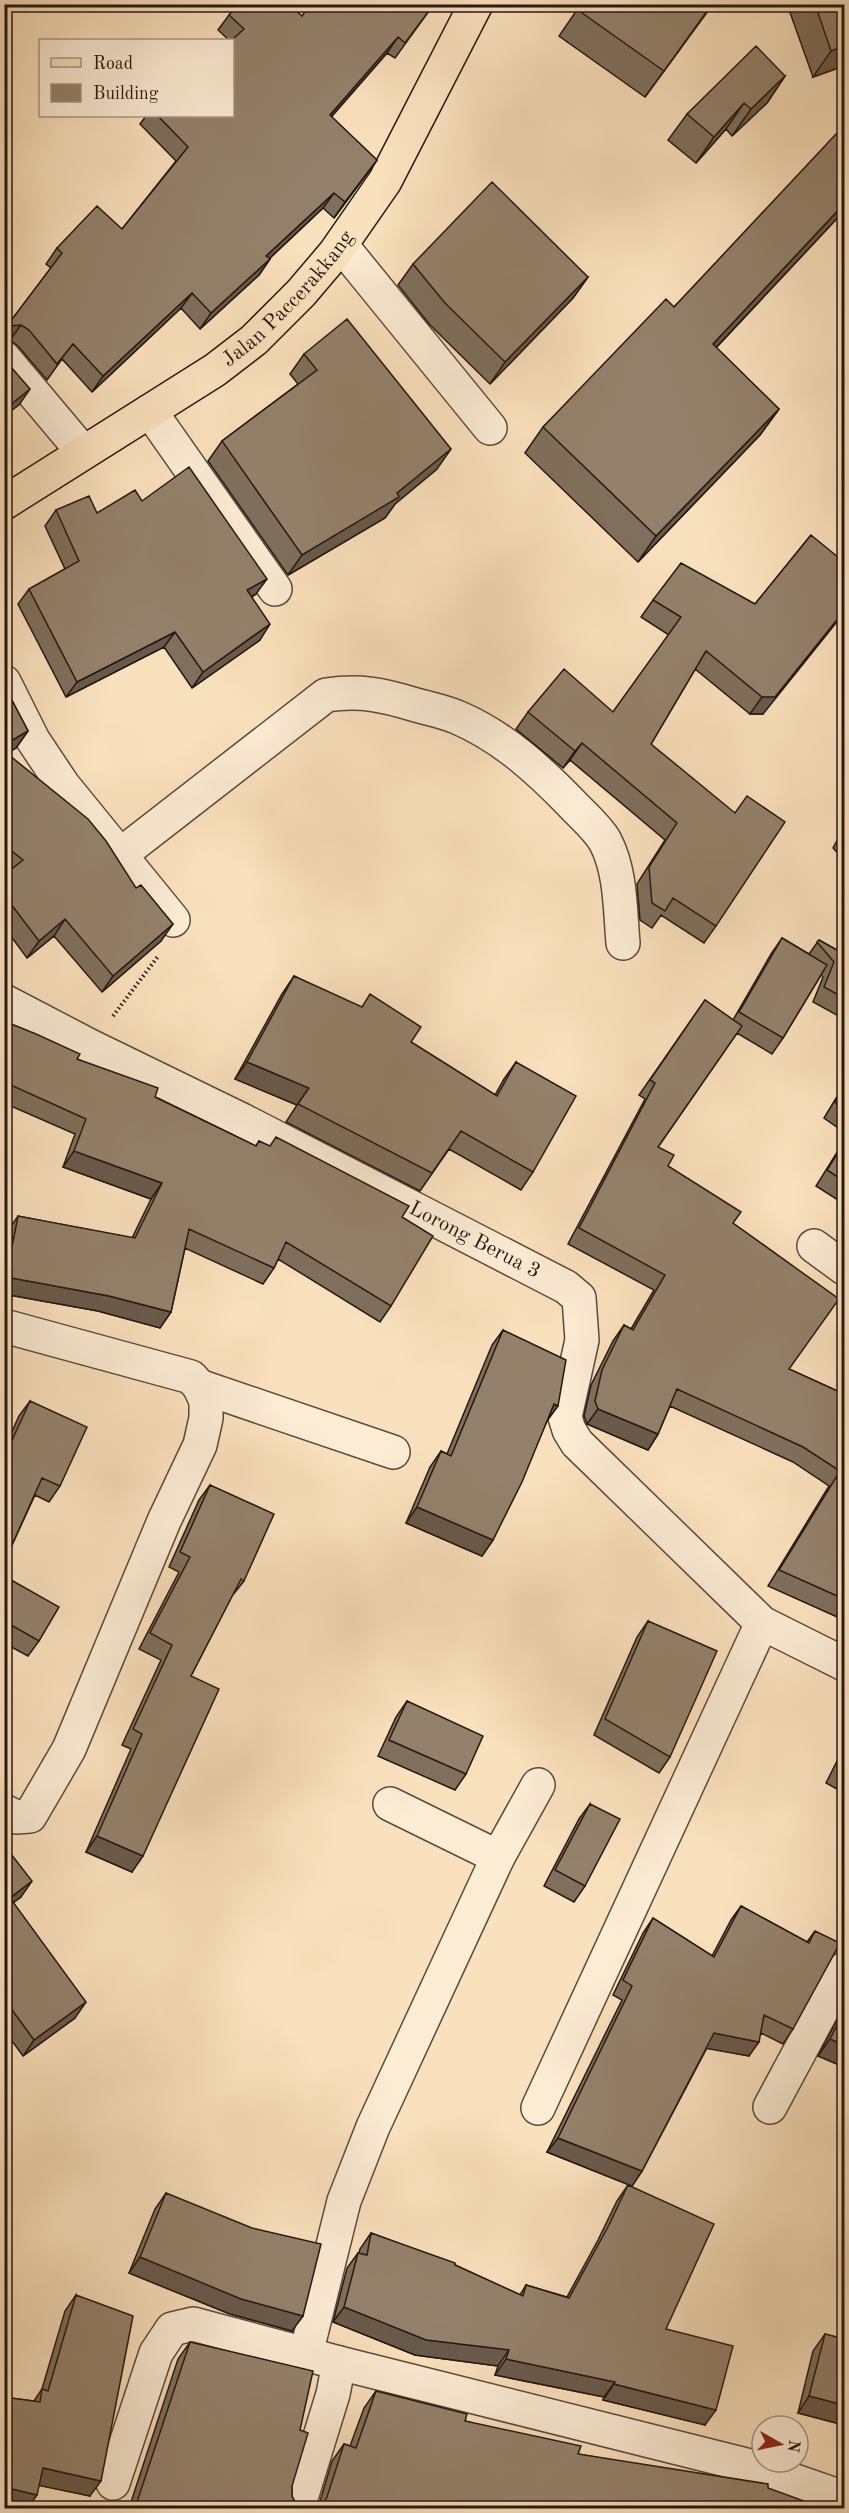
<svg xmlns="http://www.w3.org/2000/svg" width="849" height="2513" font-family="'Old Standard TT',serif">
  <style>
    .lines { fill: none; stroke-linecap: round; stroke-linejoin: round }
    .minor-casing { stroke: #5a4a3d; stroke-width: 36 }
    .major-casing { stroke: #251812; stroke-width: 36 }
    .path { stroke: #251812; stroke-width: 4; stroke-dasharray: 1.5 3; stroke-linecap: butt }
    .minor { stroke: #fcecd4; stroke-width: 33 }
    .major { stroke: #fae1bd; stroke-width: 33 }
    .wall { fill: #7f6f5c; stroke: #251812; stroke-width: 1.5 }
    .shaded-wall { fill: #685a4b; stroke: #251812; stroke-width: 1.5 }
    .building { fill: #94816b; stroke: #251812; stroke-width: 1.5 }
    .labels { text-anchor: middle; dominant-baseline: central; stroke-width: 6; stroke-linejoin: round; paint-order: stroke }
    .street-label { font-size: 21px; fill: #251812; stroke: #fcecd4 }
  </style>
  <rect width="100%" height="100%" fill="#fae1bd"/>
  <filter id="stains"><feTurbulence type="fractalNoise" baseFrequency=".00333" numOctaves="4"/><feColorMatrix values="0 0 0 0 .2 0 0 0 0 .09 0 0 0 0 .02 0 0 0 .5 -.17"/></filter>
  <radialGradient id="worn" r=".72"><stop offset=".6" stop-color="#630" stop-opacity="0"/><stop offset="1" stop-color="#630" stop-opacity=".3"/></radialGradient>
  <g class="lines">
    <g class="minor-casing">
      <g id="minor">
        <path d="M341,245l149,183"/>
        <path d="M4,358l79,94"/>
        <path d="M150,411l125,178"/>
        <path d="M4,682l29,58 30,45 110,135"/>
        <path d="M120,855l206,-160c35,-5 57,0 90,10 14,4 30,7 43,13 44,19 80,52 112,85 11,12 26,24 34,38 16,30 15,68 18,102"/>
        <path id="s1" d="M4,1001l86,45 152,74 324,167 13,11 3,42 -17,77 4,13 8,13 185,180 82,41"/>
        <path d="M814,1246l30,22"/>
        <path d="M4,1326l187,51 8,9 7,15v17l-6,27 -36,76 -95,228 -39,67 -14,1 -12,-6"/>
        <path d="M199,1386l194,66"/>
        <path d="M390,1804l108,53"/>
        <path d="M770,2107l74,-138"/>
        <path d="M538,2108l224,-485"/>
        <path d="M306,2354l38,-153 29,-74 125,-270 40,-72"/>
        <path d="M339,2363l419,105 86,30"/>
        <path d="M113,2483l43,-130 16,-24 21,-5 146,39 -6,31 -35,114"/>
      </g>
    </g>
    <g class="major-casing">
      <g id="major">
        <path id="s2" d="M4,503l211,-133 39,-30 47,-47 34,-40 50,-72 91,-177"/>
      </g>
    </g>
    <path class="path" d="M113,1016l46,-61"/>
    <use href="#minor" class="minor"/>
    <use href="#major" class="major"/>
  </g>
  <path class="wall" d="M434,4l-39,54 -8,-5 -56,64 46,43 -11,15 -32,43 -11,-10 -54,51h1l-11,16 -59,54 -19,-21 -89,84 -30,-33 -15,21 -29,-34 -8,-6 -6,1v-11l47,-62 -5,-4 11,-16 65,-19 54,-68 -36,-37 6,-8h86v-76h-3l-11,-10 11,-15 73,1z
    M581,4h132l-68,93 -86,-61z
    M787,4h57v62l-31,11z
    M785,76l-18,27 -35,33 -6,-7 -30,34 -28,-23 19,-26z
    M844,128v83l-128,137 63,61 -19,26 -122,127 -113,-109 18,-26 131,-120 166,-172z
    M413,264l175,13 -15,21 -83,86 -60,-59 -32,-40z
    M304,354l133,115 -42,35 -10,14 -97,57 -80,-114 14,-20 76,-57 -8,-10z
    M142,501l114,93 -4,3 8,43 -68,48 -28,-41 -98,50 -48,-93 11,-15 36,-20 -20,-43 11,-16 41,3z
    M811,535l-48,179h-13l-55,-45 -44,75 65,182 -12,17 -43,-28 -9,13 -12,-8 -3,-36 28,-44 -95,-80 -7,8 -47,-39 12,-17h85l56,-77 -28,-18 12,-17 102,4z
    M4,685l24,46 -12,17 -9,5 154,188 -59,51 -48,-56 -27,22 -23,-31v-52l3,-2 -3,-1z
    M844,828v32l-11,-12z
    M782,938l27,16 10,-14 25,14v65l-31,-17 10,-25 -2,-2 -38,63 -11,16 -35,-21 -79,114 10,19 65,57 56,146 55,25v226l-76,-34 61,-100 -36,-24 -123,-56 -12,28 -10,16 -61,-26 -3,-8 7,-31 22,-44 11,-16 7,4 23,-39 -86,-46 77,-145 -6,-4 66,-95 28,20 38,-66z
    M294,976l117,66 84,53 9,-16 12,-17 17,110 -12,18 -72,-41 -29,42 -134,-69 11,-17 -62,-26 47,-85z
    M4,1021l73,38 179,87 3,-5 143,76 -11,89 -11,16 -102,-63 -4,9 -11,16 -78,-36 -14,64 -11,16 -62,-17 -94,-17v-50l3,-12 11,-16 114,22 19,-39 -88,-32 12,-33 -71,-31z
    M844,1085v47l-20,-14z
    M844,1141v63l-28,-18z
    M503,1330l44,91 -54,119 -11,16 -76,-33 24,-56 11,-16 6,3 45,-109z
    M30,1401l30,85 -11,16 -14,-7 -28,61 -3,3v-110l15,-33z
    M210,1485l34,96 -12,15 -41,80 -59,196 -46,-20 45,-103 -9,-4 39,-85 -22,-11 40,-77 -10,-5 30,-67z
    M4,1576l35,65 -11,15 -24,-13z
    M648,1621l22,136 -11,16 -65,-38 43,-98z
    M407,1701l59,73 -11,16 -77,-34 18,-39z
    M844,1747v46l-18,-10z
    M590,1804l-5,82 -11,16 -30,-16 35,-67z
    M4,1845l17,52 -8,6 62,115 -52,38 -19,-26z
    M741,1906l66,36 8,-11 -22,98 -10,15 -22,-11 -12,23 -42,-8 -65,123 -10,15 -85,-34 75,-152 -9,-5 30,-62 10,-15 59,38 19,-36z
    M844,2007v60l-26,-11z
    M628,2185l38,144 39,96 -102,-25 1,-3 -109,-22 3,-9 -83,-11 -82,-33 14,-54 11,-15h1l1,-4 11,-16 84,32 65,30 6,-10 41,12 31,-57 19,-39z
    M166,2193l126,138 -62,-17 -101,-41 26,-64z
    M76,2295l14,201 -51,-11 -20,23 -15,-3v-108l30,4 8,-12 23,-78z
    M825,2334l19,5v86l-46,-12 15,-62z
    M190,2342l110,88 -8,56v10l4,8 7,4h-174l49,-149z
    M376,2391l89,30 113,33 190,34 -450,20 14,-47 12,-17 6,2 14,-38z"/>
  <path class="shaded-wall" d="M712,4h1l-68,93 19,-26z
    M398,37l-11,16 -68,78 11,-16z
    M844,46v20l-31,11 18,-26z
    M785,76l-18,27 -35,33 19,-27z
    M744,103l-18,26 -30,34 18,-26z
    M377,160l-11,15 -32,43 11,-16z
    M334,193l-11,15 -67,63 10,-15z
    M844,204v7l-150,160 19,-27z
    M270,259l-11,16 -59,54 11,-16z
    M588,277l-15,21 -83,86 15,-22z
    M192,293l-11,15 -89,84 11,-16z
    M21,325l-11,15 -6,1v-11l3,-4z
    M30,389l-11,16 -15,11v-6z
    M779,409l-19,26 -122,127 18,-26z
    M451,449l-14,20 -42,35 -10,14 -97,57 14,-20 95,-62z
    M267,579l-11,15 -20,12 11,-16z
    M844,611v2l-81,101h-13l12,-17z
    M270,624l-10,16 -68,48 11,-16z
    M175,632l-11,15 -98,50 11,-15z
    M28,731l-12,17 -12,7v-10z
    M582,743l-12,17 -7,8 12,-17z
    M65,919l-11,17 -27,22 12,-17z
    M173,924l-12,17 -59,51 11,-16z
    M247,1062l62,26 -12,17 -62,-26z
    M74,1151l88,32 -11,16 -88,-32z
    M6,1277l103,19 62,16 -11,16 -62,-17 -94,-17v-15z
    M554,1404l4,2 -11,15z
    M598,1409l60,25 -10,16 -61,-26z
    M417,1507l76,33 -11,16 -76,-33z
    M97,1836l46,20 -11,16 -46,-20z
    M32,1881l-11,16 -17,12 6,-11z
    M86,2002l-11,16 -52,38 11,-16z
    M714,2033l45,9 -10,14 -45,-8z
    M830,2039l14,6v22l-26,-11z
    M558,2138l84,33 -10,15 -85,-34z
    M140,2257l163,59 -11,15 -62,-17 -101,-41z
    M344,2307l165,43 -11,16 -83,-11 -82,-33z
    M506,2359l109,23 -11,15 -109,-22z
    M614,2384l102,26 -11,15 -102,-25z
    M809,2396l35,9v20l-46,-12z
    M43,2468l58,13 -11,15 -58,-12z
    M4,2487l33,8 -9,13h-9l-15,-3z"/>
  <path class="building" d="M238,4h51l13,12 8,-12h124l-29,39 -7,-6 -68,78 47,45 -32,42 -11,-9 -68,63 4,3 -59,54 -19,-20 -89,83 -30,-32 -16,20 -28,-34 -8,-5 -14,1 55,-73 -5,-5 40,-42 25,23 66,-82 -30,-31h74v-76l12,-11 -15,-14z
    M581,4h131l-48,67 -86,-61z
    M815,4h29v42l-13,5z
    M756,46l29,30 -34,33 -7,-6 -30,34 -27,-23z
    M838,132l6,8v64l-131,140 66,65 -123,127 -113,-109 123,-128 8,8z
    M492,182l96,95 -83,85 -60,-59 -32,-39z
    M347,319l104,130 -54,44 2,4 -97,58 -80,-114 95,-71 -13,-16z
    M4,359l26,30 -26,21z
    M189,467l78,112 -20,11 23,34 -67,48 -28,-40 -98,50 -48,-93 50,-28 -23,-51 33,-14 8,17 38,-23 7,11z
    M811,535l33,27v49l-69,86h-13l-56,-46 -55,93 84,69 12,-17 38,26 -69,104 -43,-28 -8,13 -13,-8 -3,-36 28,-44 -95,-80 -7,8 -47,-39 36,-43 49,43 68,-95 -28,-17 28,-37 74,41z
    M4,685l24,46 -24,14z
    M4,751l84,68 18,22 30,47 5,-3 32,39 -60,52 -48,-57 -26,22 -35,-46v-20l19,-15 -19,-15z
    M782,938l45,27 -44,73 -44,-26z
    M819,940l25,14v44l-20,-11 10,-25 -17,-20z
    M294,976l68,31 8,-13 51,33 -10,15 86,54 19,-34 60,34 -43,76 -72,-41 -29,42 -134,-69 11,-16 -62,-26z
    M705,1000l37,26 -84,121 16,8 -6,11 73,46 -8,11 106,76 -50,70 55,25v205l-65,-29 61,-99 -37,-24 -126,-58 -19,45 -60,-25 -3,-8 7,-31 22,-45 9,5 32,-55 -86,-47 76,-145 -5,-3z
    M4,1021l32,13 44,20 -3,5 81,29 -3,9 101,49 3,-5 11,5 6,-9 133,69 -7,11 31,19 -42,70 -105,-64 -12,26 -85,-39 -18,83 -62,-16 -103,-19 12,-61 117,22 27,-55 -88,-32 12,-32 -82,-37z
    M844,1087v22l-9,-7z
    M844,1143v38l-17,-11z
    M503,1330l63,30 -8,46 -4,-2 -32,78 -29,58 -76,-33 24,-56 10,5z
    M30,1401l57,26 -27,59 -18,-8 -35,78 -3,-1v-97z
    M210,1485l64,29 -30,67 -3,-2 -50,97 28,13 -76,167 -46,-20 45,-102 -9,-5 39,-84 -22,-12 40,-76 -10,-5z
    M4,1576l55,31 -20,34 -35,-20z
    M648,1621l69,30 -47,106 -65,-38z
    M407,1701l76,35 -17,38 -77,-34z
    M844,1752v19l-7,-4z
    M590,1804l30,15 -35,67 -30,-16z
    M4,1845l28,36 -22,17 76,104 -52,38 -30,-41z
    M741,1906l68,37 6,-12 25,12 -47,86 -29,-14 -5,27 -45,-9 -72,138 -84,-33 74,-152 -9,-6 30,-62 61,39z
    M844,2012v33l-14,-6z
    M628,2185l86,39 -48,105 67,17 -17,64 -102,-26 1,-2 -109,-23 3,-9 -83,-10 -82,-33 14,-54 9,2 4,-22 84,30v2l68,31 3,-11 43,13 40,-73z
    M166,2193l86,35 69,16 -18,72 -62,-17 -101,-42z
    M76,2295l57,21 -32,165 -58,-13 -6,27 -33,-8v-90l36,5 2,-13 6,2z
    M825,2334l19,5v66l-35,-9z
    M190,2342l123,29 -13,59 8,3 -16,53v10l4,8 7,4h-168z
    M376,2391l91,23 -2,7 116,25 -3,8 190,30v4l55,20h-507l7,-3 4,-8 17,-53 12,4z"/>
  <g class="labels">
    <g class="street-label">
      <text stroke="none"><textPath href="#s2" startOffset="352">Jalan Paccerakkang</textPath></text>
      <text stroke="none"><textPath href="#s1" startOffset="528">Lorong Berua 3</textPath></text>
    </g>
  </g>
  <rect width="849" height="2513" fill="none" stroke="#fae1bd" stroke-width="24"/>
  <rect x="6" y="6" width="837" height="2501" fill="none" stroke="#251812" stroke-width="3"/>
  <rect x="12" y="12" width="825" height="2489" fill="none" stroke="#251812" stroke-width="1.5"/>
  <rect x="39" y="39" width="195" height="78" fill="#fcecd4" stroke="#a69786" stroke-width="1.5"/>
  <rect x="51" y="58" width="30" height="9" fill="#fae1bd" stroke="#a69786" stroke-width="1.5"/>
  <text x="93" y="69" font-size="18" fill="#251812">Road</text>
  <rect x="51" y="84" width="30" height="18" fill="#94816b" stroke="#a69786" stroke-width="1.5"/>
  <text x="93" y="99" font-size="18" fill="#251812">Building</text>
  <g transform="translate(780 2444) rotate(99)"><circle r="28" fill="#fcecd4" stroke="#a69786" stroke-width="1.5"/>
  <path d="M0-4.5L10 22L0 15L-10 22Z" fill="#8f2418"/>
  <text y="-9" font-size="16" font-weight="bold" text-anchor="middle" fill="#251812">N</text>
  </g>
  <rect width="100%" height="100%" filter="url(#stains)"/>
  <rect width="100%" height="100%" fill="url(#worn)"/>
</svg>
